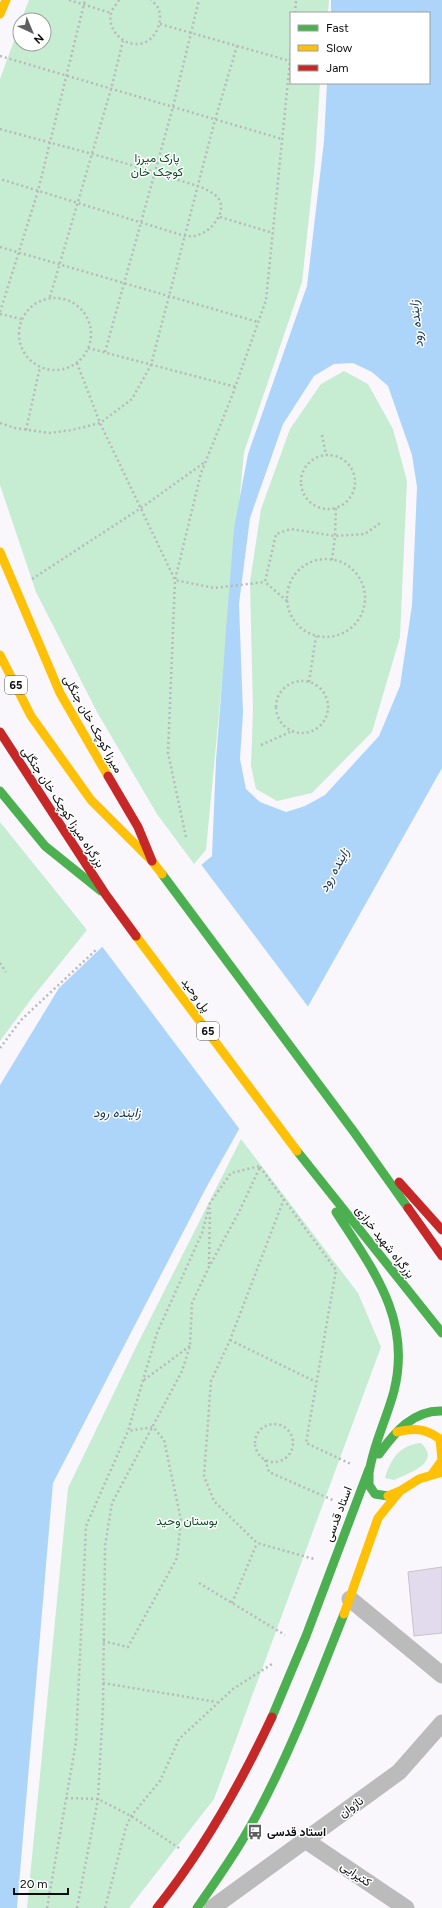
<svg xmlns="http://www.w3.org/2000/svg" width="442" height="1908" font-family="Figtree,Vazirmatn,sans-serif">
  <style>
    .green { fill: #c6ecd2 }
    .water { fill: #add5fa; fill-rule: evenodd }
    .pier { fill: #f9f7fc }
    .building { fill: #e1dbed; stroke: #c6c4c8 }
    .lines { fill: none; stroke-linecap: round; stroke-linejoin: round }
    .path { stroke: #b9b9ba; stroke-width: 2.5; stroke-dasharray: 2 3; stroke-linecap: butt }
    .street { stroke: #bbb; stroke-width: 17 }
    .fast { stroke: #4caf50; stroke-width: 9 }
    .slow { stroke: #ffc107; stroke-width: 9 }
    .jam { stroke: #c62828; stroke-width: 9 }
    .labels { text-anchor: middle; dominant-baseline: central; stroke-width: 3; stroke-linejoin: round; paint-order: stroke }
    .shield { fill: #fff; stroke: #565556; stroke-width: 1 }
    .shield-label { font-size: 11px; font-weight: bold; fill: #0d0c0e }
    .park-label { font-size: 12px; fill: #0c4b26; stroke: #fff }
    .street-label { font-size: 12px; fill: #0d0c0e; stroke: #fff }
    .poi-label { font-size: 12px; font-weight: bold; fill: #0d0c0e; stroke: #fff; text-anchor: start }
    .water-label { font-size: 13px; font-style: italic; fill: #17354f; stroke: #fff }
  </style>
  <rect width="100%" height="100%" fill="#f9f7fc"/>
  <path class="green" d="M29,0h300l-1,13h-37v70h29l-5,79 -13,120 -58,170 -38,398 -12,14 -37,-50 -60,-102 -61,-120 -36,-107v-406l20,-55v20h24v-24h-23z
    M344,371l24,13 25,45 14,52 -7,156 -28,95 -60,61 -35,8 -21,-12 -5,-23 2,-56 -3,-128 11,-73 29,-80 31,-45z
    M0,822l87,108 -55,68 -32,43z
    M241,1139l117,154 23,54 -167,452 -85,109h-102l41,-420 68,-141z
    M421,1443c21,20 -12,30 -27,37l-9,-2c6,-20 15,-33 36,-35z"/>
  <path class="water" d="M331,0h111v768l-236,420 -153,295 -36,425h-17v-823l59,-97 42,-40 111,-92 4,-96 18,-232 14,-74 59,-168 17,-145 3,-58h102v-70h-98zM353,363l19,9 16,14 24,69 5,32 -5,118 -12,81 -21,50 -54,59 -20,11 -19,6 -26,-10 -14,-13 -6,-30 3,-46 -4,-109 11,-86 33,-94 31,-48 20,-12z"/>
  <path class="pier" d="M200,863l109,145 -68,123 -140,-186z"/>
  <path class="building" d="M442,1567v66l-28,3 -6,-64z"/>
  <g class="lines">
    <path class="path" d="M69,0l42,13
      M119,0c-2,4 -7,9 -8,13 -4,16 11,32 27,31 16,-1 25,-20 21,-34 -1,-4 -5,-7 -8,-10
      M295,13l1,-13
      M160,24l130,37
      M0,56l282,83
      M0,129c57,16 116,30 172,49 14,5 32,8 43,17 12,9 4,25 -5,33 -8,7 -15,9 -25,8l-185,-57
      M220,217l53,16
      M0,247l258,75
      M50,297l61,-208 12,-48
      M19 334a36 36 0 1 1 72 0a36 36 0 1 1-72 0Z
      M0,312l38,-121 47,-191
      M0,314l21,5
      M88,348l148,39
      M105,352l68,-245 26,-107
      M77,363l23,60 75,157 39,8 51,-6
      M0,423l15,5 34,5 23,-3 28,-7 32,-24 19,-34 64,-245 22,-74
      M26,430l14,-63
      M322,435l4,20
      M301 482a27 27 0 1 1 54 0a27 27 0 1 1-54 0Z
      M287 598a39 39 0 1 1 78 0a39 39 0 1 1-78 0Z
      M332,560l3,-24 1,-29
      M32,579l109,-71 64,-46
      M287,601l-22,-19 11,-48 15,-5 44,7 30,-2 15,-11
      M276 707a26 26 0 1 1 52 0a26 26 0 1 1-52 0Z
      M309,682l7,-46
      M261,745l29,-13
      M186,837l-18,-84 7,-173 26,-107 31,-77 34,-96 25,-249
      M0,963l6,9
      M0,1048l21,-28 76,-71
      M260,1167l76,103 -30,173 45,21
      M284,1199l-54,141 -19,41 -7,95 10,25 43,42 57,16
      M209,1264l1,-56
      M230,1340l86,42
      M144,1380l46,-34
      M255 1443a19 19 0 1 1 38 0a19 19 0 1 1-38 0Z
      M265,1460l4,12 66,29
      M199,1583l86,52
      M232,1603l25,-60
      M103,1641l25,6 49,-89 4,-38 -17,-80 -11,-13 -25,4
      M103,1683l114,19
      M66,1798l32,1 33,17 48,32
      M47,1908l29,-166 10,-216 42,-95 29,-98 45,-100 8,-30 21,-30 29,-7
      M77,1908l21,-109 5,-93 2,-160 7,-43 70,-132 8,-25 2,-43 17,-36 30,-55 21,-45
      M105,1908l21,-81 5,-11 29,-35 19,-42 54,-50 39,-25"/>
    <path class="street" d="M350,1599l92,76
      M305,1840l101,68
      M212,1908l187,-136 43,-49"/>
    <path class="fast" d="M0,791l45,55 56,45
      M162,874l192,258 54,76
      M297,1151l145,182
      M336,1212c37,58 76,107 58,179 -7,27 -21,54 -25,82v12l6,9 13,2
      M379,1454c16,-22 34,-44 63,-43
      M272,1717l34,-81 63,-167
      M197,1908c21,-30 42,-60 59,-92 35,-65 61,-134 88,-202"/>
    <path class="slow" d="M0,14l6,-14
      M0,552l60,141 48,83
      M0,655l31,61 60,84 61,61 10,13
      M136,936l161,215
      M397,1432c18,-4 28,-4 43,7l2,21 -10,14
      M388,1496l12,-5 19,-12 23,-7
      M344,1614l34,-96 22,-27"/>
    <path class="jam" d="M0,732l106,163 30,41
      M108,776l30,51 14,34
      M399,1182l43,48
      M408,1208l34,48
      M157,1908c47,-59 83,-123 115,-191"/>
  </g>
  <defs>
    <g id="bus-bare" transform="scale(1.2)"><path d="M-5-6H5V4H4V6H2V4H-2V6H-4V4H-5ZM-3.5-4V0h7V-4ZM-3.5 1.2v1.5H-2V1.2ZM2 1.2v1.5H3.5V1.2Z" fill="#605e61" stroke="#fff" stroke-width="2.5" paint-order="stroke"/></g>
  </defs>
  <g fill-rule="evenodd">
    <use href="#bus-bare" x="255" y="1832"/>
  </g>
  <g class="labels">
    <g class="shield">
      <rect x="5" y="676" width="22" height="18" rx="3"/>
      <rect x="197" y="1022" width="22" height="18" rx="3"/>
    </g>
    <g class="shield-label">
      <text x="16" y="685">65</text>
      <text x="208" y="1031">65</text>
    </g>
    <g class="park-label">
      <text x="157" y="158">پارک میرزا<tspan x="157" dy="14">کوچک خان</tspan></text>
      <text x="187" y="1521">بوستان وحید</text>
    </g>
    <g class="street-label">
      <text transform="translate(93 724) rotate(61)">میرزا کوچک خان جنگلی</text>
      <text transform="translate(63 807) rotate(57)">بزرگراه میرزا کوچک خان جنگلی</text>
      <text transform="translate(196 995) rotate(53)">پل وحید</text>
      <text transform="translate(385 1242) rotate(52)">بزرگراه شهید خرازی</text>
      <text transform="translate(338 1514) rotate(-69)">استاد قدسی</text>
      <text transform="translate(351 1807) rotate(-36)">ناژوان</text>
      <text transform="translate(356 1874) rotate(34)">کتیرایی</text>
    </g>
    <g class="poi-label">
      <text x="267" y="1832">استاد قدسی</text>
    </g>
    <g class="water-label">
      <text transform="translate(416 324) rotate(-96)">زاینده رود</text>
      <text transform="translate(334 870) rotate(-61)">زاینده رود</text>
      <text x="117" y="1112">زاینده رود</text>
    </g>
  </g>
  <rect x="290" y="12" width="140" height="72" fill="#ffffff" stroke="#9e9e9f"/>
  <rect x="298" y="25" width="20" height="6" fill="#4caf50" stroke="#9e9e9f"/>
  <text x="326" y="32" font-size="12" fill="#0d0c0e">Fast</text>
  <rect x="298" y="45" width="20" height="6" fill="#ffc107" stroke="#9e9e9f"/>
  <text x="326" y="52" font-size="12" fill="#0d0c0e">Slow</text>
  <rect x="298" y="65" width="20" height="6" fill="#c62828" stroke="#9e9e9f"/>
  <text x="326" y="72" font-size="12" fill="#0d0c0e">Jam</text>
  <g transform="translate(32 32) rotate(136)"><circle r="19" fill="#ffffff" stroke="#9e9e9f"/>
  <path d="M0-3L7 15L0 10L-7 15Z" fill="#605e61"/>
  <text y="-6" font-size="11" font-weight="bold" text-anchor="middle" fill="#0d0c0e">N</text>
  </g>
  <path d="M14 1888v6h54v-6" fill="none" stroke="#0d0c0e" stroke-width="2"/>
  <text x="20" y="1888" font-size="12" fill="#0d0c0e" stroke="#ffffff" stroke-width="3" paint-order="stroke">20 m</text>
</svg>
